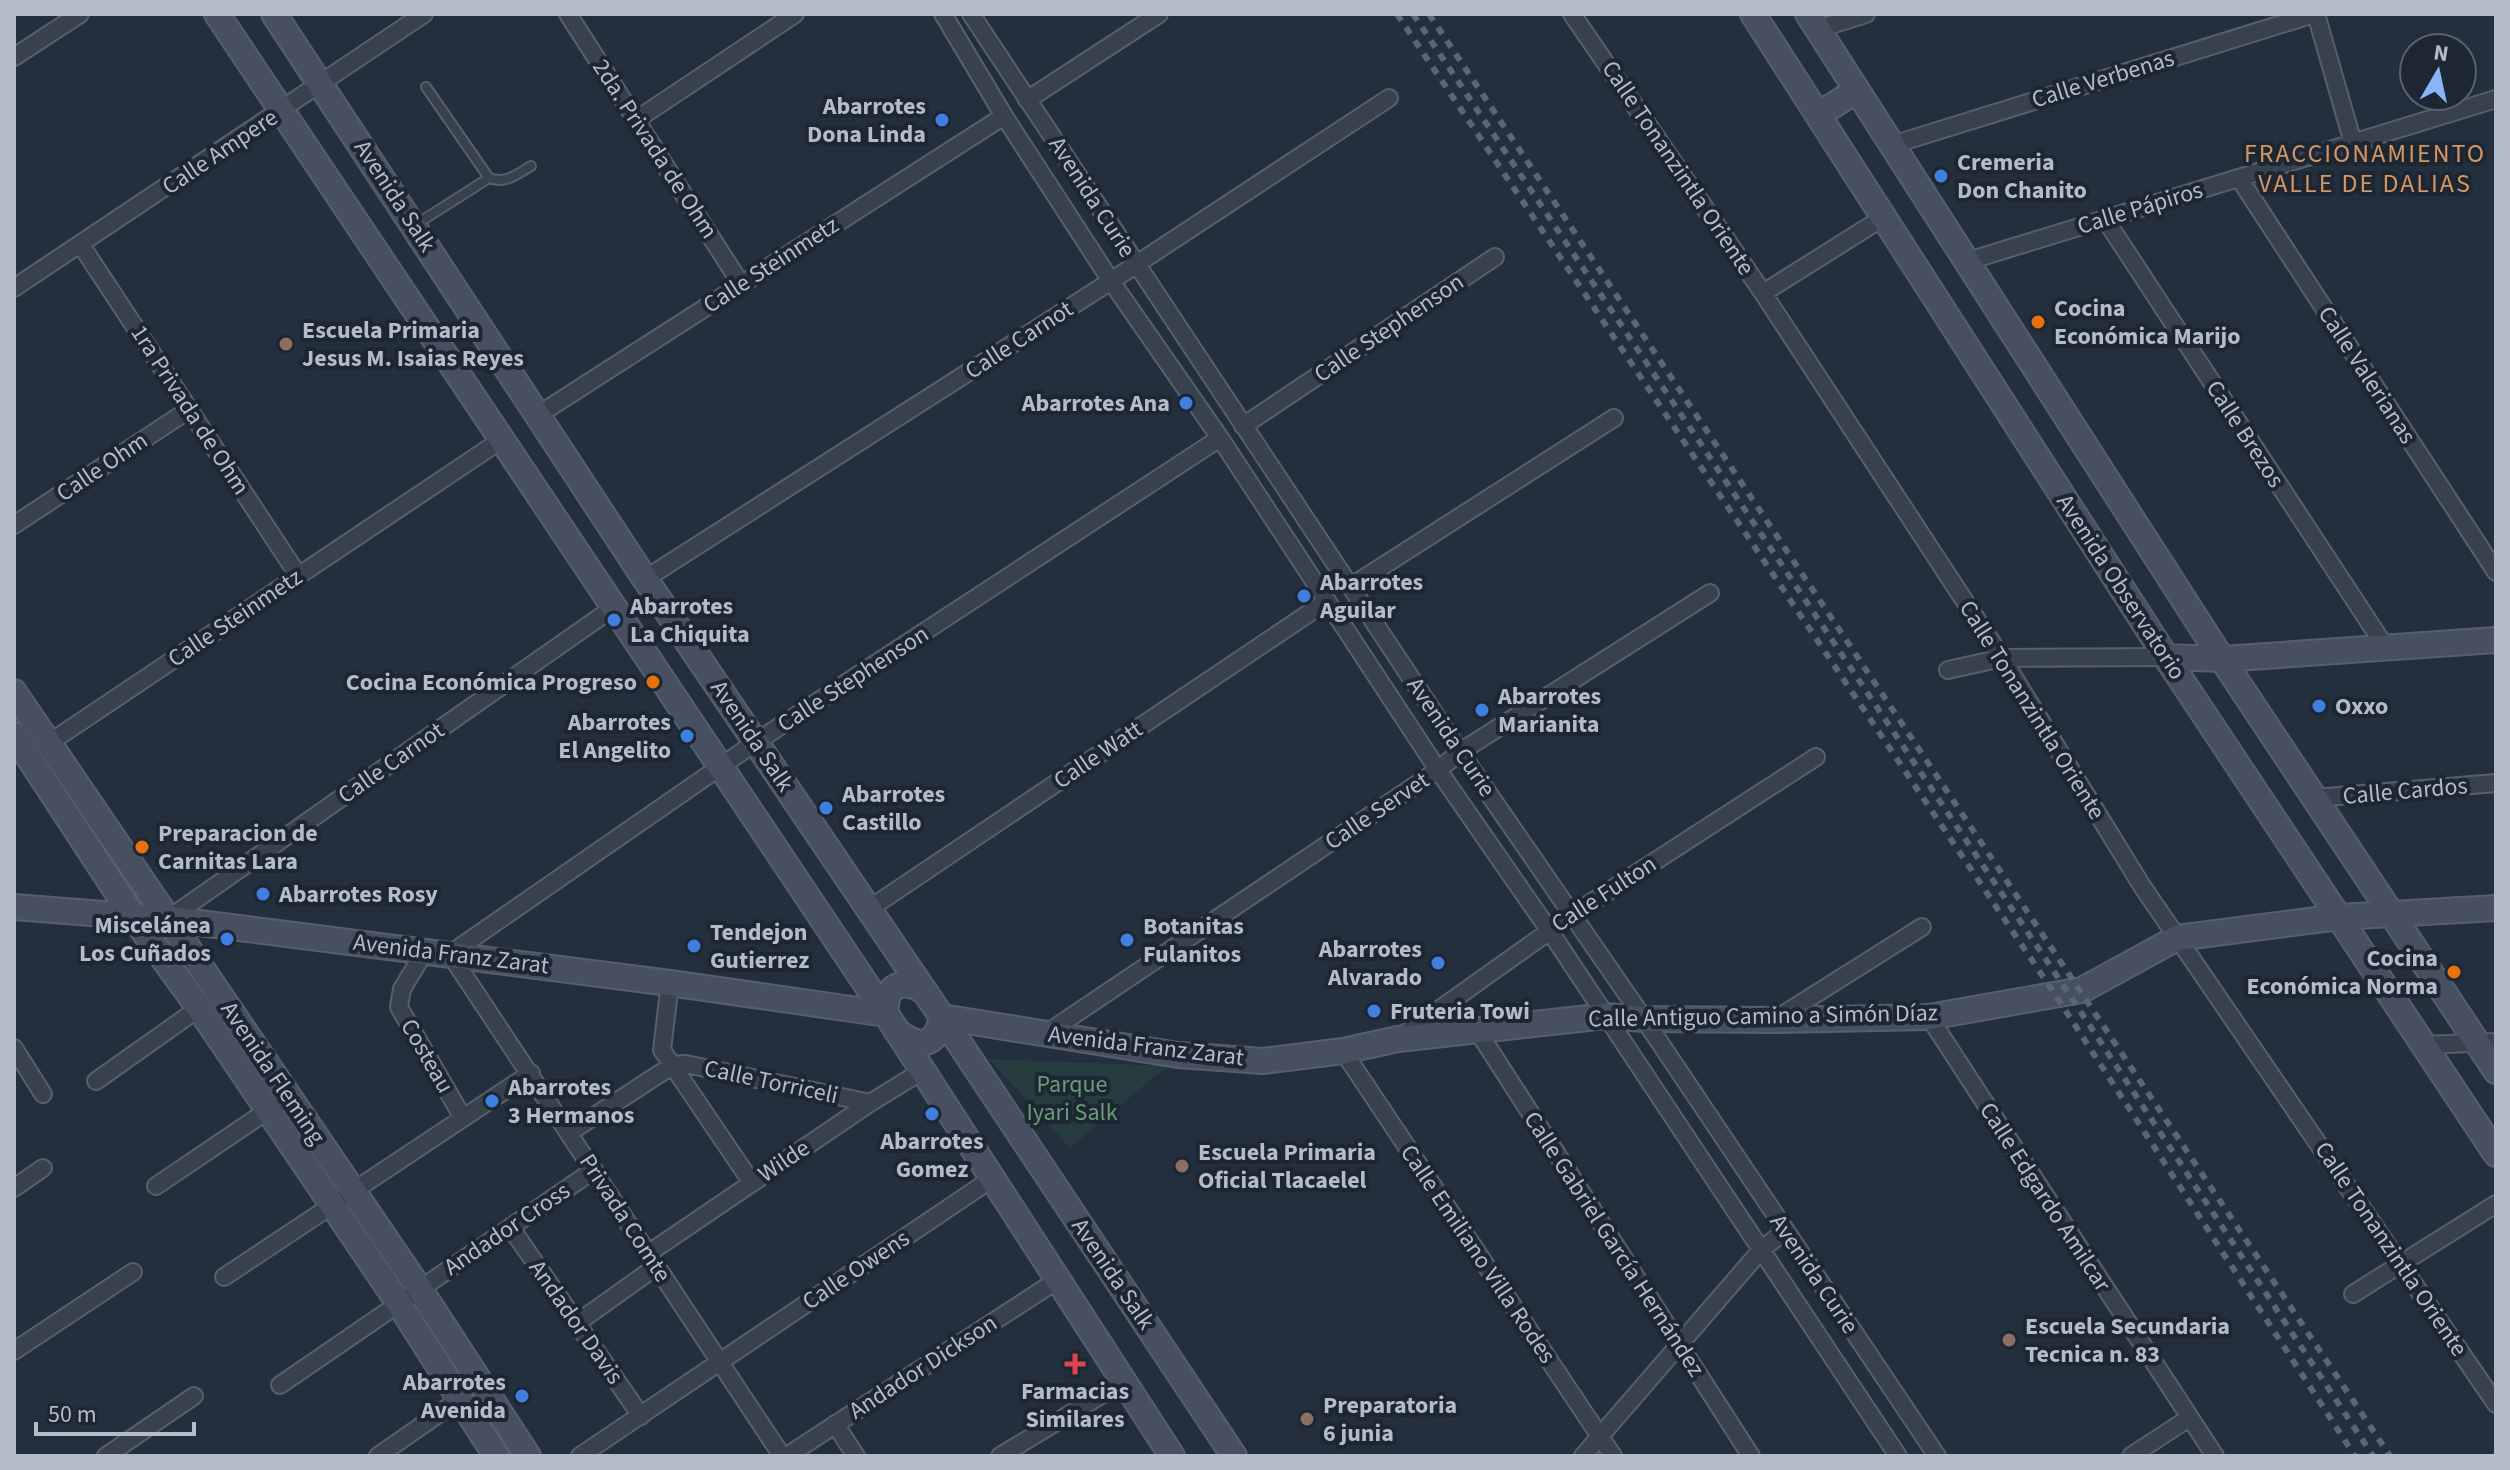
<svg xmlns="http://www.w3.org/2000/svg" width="2510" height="1470" font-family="'Source Sans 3',sans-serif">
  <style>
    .green { fill: #263c3f }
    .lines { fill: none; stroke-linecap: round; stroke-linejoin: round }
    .lane-casing { stroke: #565f6c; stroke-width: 12 }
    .street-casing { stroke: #565f6c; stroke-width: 20 }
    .secondary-casing { stroke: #565f6c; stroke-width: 28 }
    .lane { stroke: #38414e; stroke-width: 8 }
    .street { stroke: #38414e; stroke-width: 16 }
    .secondary { stroke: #465061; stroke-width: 24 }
    .rail { stroke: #5a6575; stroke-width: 6; stroke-dasharray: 8 8; stroke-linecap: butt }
    .shop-dot { fill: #3f7fe0; stroke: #1d2633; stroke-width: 3 }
    .food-dot { fill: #e8710a; stroke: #1d2633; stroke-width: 3 }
    .education-dot { fill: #8d6e63; stroke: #1d2633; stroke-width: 3 }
    .health-dot { fill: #e0444e; stroke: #1d2633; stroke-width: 3 }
    .labels { text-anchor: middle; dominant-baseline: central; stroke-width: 8; stroke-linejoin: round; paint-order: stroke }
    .street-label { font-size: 24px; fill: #b4bcc9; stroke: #1d2633 }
    .poi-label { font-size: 24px; font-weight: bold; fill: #b4bcc9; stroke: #1d2633; text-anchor: start }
    .park-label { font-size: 24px; fill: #6b9a76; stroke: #1d2633 }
    .neighbourhood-label { font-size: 26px; letter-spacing: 2px; fill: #d59563; stroke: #1d2633 }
  </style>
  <rect width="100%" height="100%" fill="#242f3e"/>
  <path class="green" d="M989,1059l178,7 -97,82z"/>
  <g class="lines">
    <g class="lane-casing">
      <path id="lane" d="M426,87l63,91c17,6 27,-3 42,-12
        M415,225l74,-47"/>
    </g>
    <g class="street-casing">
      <path id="street" d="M568,14l173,270
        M943,14l61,102 107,165 109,157 218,332 111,160 349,526
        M971,14l489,738 184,267 293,437
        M1572,14l191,279 239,365 140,228 354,518
        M2316,14l37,129
        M1818,29l48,-15
        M14,57l66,-43
        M1027,100l132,-86
        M636,120l159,-106
        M1892,145l422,-131
        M2239,178l257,394
        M2105,219l281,429
        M81,245l217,330
        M1968,261l528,-162
        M14,288l410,-274
        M1763,293l121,-76
        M538,415l466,-299
        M1243,426l252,-169
        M14,525l176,-116
        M645,579l466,-298 278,-183
        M1350,587l264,-169
        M1948,670l54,-12 164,-1
        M49,743l452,-303
        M2314,798l182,-15
        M869,909l458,-308
        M168,919l445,-311
        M425,951l-23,38 -3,18 64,111
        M670,983l-8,67 90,133
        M1929,1017l286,439
        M1776,1019l146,-92
        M1477,1030l274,426
        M1047,1033l391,-263 22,-18 250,-159
        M1402,1036l170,-121 244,-158
        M2424,1045l72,-3
        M14,1048l29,46
        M1343,1051l270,405
        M96,1081l103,-73
        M570,1132l103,-67 13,-1 184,39
        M156,1186l133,-90
        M14,1188l29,-20
        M511,1228l130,188
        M649,1253l221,-150 52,-32
        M224,1277l307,-204
        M2353,1294l143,-90
        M577,1323l80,-57
        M14,1351l119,-79
        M280,1385l314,-215
        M835,1424l21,32
        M106,1456l88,-60
        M378,1456l82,-57
        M580,1456l413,-278
        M782,1456l-332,-502 306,-212 464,-304
        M787,1456l272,-177
        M1000,1456l123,-74
        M1583,1456l179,-207 23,-18
        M2131,1456l58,-38"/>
    </g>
    <g class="secondary-casing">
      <path id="secondary" d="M217,14l669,1000 286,442
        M274,14l371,565 297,438 292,439
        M1753,14l413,643 330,497
        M1808,14l414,645 274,412
        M1818,115l39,-25
        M2166,657l56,2 274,-19
        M14,692l405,596 109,168
        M14,735l120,183 65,90 199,294 98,154
        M14,907l154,12 502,64 216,31c-3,-29 18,-38 40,-21
        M896,1030c22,19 40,18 46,-13l236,38 85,6 80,-10 55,-12 208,-23 38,3 130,1 155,-3 153,-27 95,-52 162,-21 157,-9"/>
    </g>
    <use href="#lane" class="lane"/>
    <use href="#street" class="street"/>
    <use href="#secondary" class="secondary"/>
    <path class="rail" d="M1397,14l659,982 299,460
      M1413,14l656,980 304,462
      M1429,14l961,1442"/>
  </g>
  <g class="shop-dot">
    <circle cx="942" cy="120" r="8"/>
    <circle cx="1941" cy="176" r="8"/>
    <circle cx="1186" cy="403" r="8"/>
    <circle cx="1304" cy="596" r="8"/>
    <circle cx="614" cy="620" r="8"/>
    <circle cx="2319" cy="706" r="8"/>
    <circle cx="1482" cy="710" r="8"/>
    <circle cx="687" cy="736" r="8"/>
    <circle cx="826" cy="808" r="8"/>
    <circle cx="263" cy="894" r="8"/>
    <circle cx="227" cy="939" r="8"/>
    <circle cx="1127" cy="940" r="8"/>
    <circle cx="694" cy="946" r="8"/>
    <circle cx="1438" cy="963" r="8"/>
    <circle cx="1374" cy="1011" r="8"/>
    <circle cx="492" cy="1101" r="8"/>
    <circle cx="932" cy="1114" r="8"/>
    <circle cx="522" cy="1396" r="8"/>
  </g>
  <g class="food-dot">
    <circle cx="2038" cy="322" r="8"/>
    <circle cx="653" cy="682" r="8"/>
    <circle cx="142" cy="847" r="8"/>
    <circle cx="2454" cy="972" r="8"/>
  </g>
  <g class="education-dot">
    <circle cx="286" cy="344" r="8"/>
    <circle cx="1182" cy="1166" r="8"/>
    <circle cx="2009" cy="1340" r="8"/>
    <circle cx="1307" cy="1419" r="8"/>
  </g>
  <path class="health-dot" d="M1071 1352h8v8h8v8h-8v8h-8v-8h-8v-8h8z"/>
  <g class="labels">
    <g class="street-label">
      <text transform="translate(2103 79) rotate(-17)">Calle Verbenas</text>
      <text transform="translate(655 149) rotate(57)">2da. Privada de Ohm</text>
      <text transform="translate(220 152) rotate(-34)">Calle Ampere</text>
      <text transform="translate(1678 168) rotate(56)">Calle Tonanzintla Oriente</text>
      <text transform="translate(395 196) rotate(57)">Avenida Salk</text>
      <text transform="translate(1092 197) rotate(57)">Avenida Curie</text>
      <text transform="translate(2140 208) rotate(-17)">Calle Pápiros</text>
      <text transform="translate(771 265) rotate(-33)">Calle Steinmetz</text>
      <text transform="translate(1389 328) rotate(-34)">Calle Stephenson</text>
      <text transform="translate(1019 340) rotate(-33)">Calle Carnot</text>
      <text transform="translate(2367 375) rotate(57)">Calle Valerianas</text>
      <text transform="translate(190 410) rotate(57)">1ra Privada de Ohm</text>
      <text transform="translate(2245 434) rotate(57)">Calle Brezos</text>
      <text transform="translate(102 467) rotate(-34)">Calle Ohm</text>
      <text transform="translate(2121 587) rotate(57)">Avenida Observatorio</text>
      <text transform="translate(235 618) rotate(-34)">Calle Steinmetz</text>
      <text transform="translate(853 679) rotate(-33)">Calle Stephenson</text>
      <text transform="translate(2032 710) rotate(58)">Calle Tonanzintla Oriente</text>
      <text transform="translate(752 736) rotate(56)">Avenida Salk</text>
      <text transform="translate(1451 737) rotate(56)">Avenida Curie</text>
      <text transform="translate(1098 755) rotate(-34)">Calle Watt</text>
      <text transform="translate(391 763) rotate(-35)">Calle Carnot</text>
      <text transform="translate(2405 791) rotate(-5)">Calle Cardos</text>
      <text transform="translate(1377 811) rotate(-34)">Calle Servet</text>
      <text transform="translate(1604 894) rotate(-33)">Calle Fulton</text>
      <text transform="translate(451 954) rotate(7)">Avenida Franz Zarat</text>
      <text transform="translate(1763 1016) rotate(-1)">Calle Antiguo Camino a Simón Díaz</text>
      <text transform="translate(1146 1046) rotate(7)">Avenida Franz Zarat</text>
      <text transform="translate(427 1056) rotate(60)">Costeau</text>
      <text transform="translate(273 1073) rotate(56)">Avenida Fleming</text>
      <text transform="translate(771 1082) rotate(12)">Calle Torriceli</text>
      <text transform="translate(784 1161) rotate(-34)">Wilde</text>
      <text transform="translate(2045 1197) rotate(57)">Calle Edgardo Amilcar</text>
      <text transform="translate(625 1218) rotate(57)">Privada Comte</text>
      <text transform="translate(507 1229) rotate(-34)">Andador Cross</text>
      <text transform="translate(1614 1244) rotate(57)">Calle Gabriel García Hernández</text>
      <text transform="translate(2391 1249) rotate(56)">Calle Tonanzintla Oriente</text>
      <text transform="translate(1478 1254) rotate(56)">Calle Emiliano Villa Rodes</text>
      <text transform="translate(856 1270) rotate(-34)">Calle Owens</text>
      <text transform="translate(1113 1274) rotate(56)">Avenida Salk</text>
      <text transform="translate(1814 1274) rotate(56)">Avenida Curie</text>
      <text transform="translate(576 1322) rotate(55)">Andador Davis</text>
      <text transform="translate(923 1367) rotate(-33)">Andador Dickson</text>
    </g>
    <g class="poi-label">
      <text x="926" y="106" text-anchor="end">Abarrotes<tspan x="926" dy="28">Dona Linda</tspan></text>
      <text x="1957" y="162">Cremeria<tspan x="1957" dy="28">Don Chanito</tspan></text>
      <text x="2054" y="308">Cocina<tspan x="2054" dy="28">Económica Marijo</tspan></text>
      <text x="302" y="330">Escuela Primaria<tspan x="302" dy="28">Jesus M. Isaias Reyes</tspan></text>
      <text x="1170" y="403" text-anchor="end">Abarrotes Ana</text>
      <text x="1320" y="582">Abarrotes<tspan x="1320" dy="28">Aguilar</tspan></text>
      <text x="630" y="606">Abarrotes<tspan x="630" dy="28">La Chiquita</tspan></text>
      <text x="637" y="682" text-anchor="end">Cocina Económica Progreso</text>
      <text x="1498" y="696">Abarrotes<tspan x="1498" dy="28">Marianita</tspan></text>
      <text x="2335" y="706">Oxxo</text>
      <text x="671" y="722" text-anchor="end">Abarrotes<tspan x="671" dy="28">El Angelito</tspan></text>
      <text x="842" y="794">Abarrotes<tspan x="842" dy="28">Castillo</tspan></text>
      <text x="158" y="833">Preparacion de<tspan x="158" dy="28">Carnitas Lara</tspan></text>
      <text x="279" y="894">Abarrotes Rosy</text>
      <text x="211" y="925" text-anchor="end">Miscelánea<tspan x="211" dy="28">Los Cuñados</tspan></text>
      <text x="1143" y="926">Botanitas<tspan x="1143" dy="28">Fulanitos</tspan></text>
      <text x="710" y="932">Tendejon<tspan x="710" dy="28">Gutierrez</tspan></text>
      <text x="1422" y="949" text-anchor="end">Abarrotes<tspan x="1422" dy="28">Alvarado</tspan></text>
      <text x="2438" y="958" text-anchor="end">Cocina<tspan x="2438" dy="28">Económica Norma</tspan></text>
      <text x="1390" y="1011">Fruteria Towi</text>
      <text x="508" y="1087">Abarrotes<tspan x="508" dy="28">3 Hermanos</tspan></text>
      <text x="932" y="1141" text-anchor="middle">Abarrotes<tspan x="932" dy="28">Gomez</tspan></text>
      <text x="1198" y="1152">Escuela Primaria<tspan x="1198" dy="28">Oficial Tlacaelel</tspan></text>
      <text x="2025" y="1326">Escuela Secundaria<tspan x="2025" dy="28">Tecnica n. 83</tspan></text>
      <text x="506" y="1382" text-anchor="end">Abarrotes<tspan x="506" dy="28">Avenida</tspan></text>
      <text x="1075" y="1391" text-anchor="middle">Farmacias<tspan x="1075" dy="28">Similares</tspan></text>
      <text x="1323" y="1405">Preparatoria<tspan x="1323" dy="28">6 junia</tspan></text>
    </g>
    <g class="park-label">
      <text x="1072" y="1084">Parque<tspan x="1072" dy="28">Iyari Salk</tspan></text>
    </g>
    <g class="neighbourhood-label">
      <text x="2365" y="153">FRACCIONAMIENTO<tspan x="2365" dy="30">VALLE DE DALIAS</tspan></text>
    </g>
  </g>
  <rect width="2510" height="1470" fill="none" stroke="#b4bcc9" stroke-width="32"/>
  <g transform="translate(2438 72) rotate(9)"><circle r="38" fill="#1d2633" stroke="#59626f" stroke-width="2"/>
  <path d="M0-6L14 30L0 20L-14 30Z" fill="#8ab4f8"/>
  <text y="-12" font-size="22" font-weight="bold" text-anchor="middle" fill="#b4bcc9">N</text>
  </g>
  <path d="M36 1422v12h158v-12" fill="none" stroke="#b4bcc9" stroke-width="4"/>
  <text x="48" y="1422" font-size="24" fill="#b4bcc9" stroke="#1d2633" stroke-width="6" paint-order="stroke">50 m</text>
</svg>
